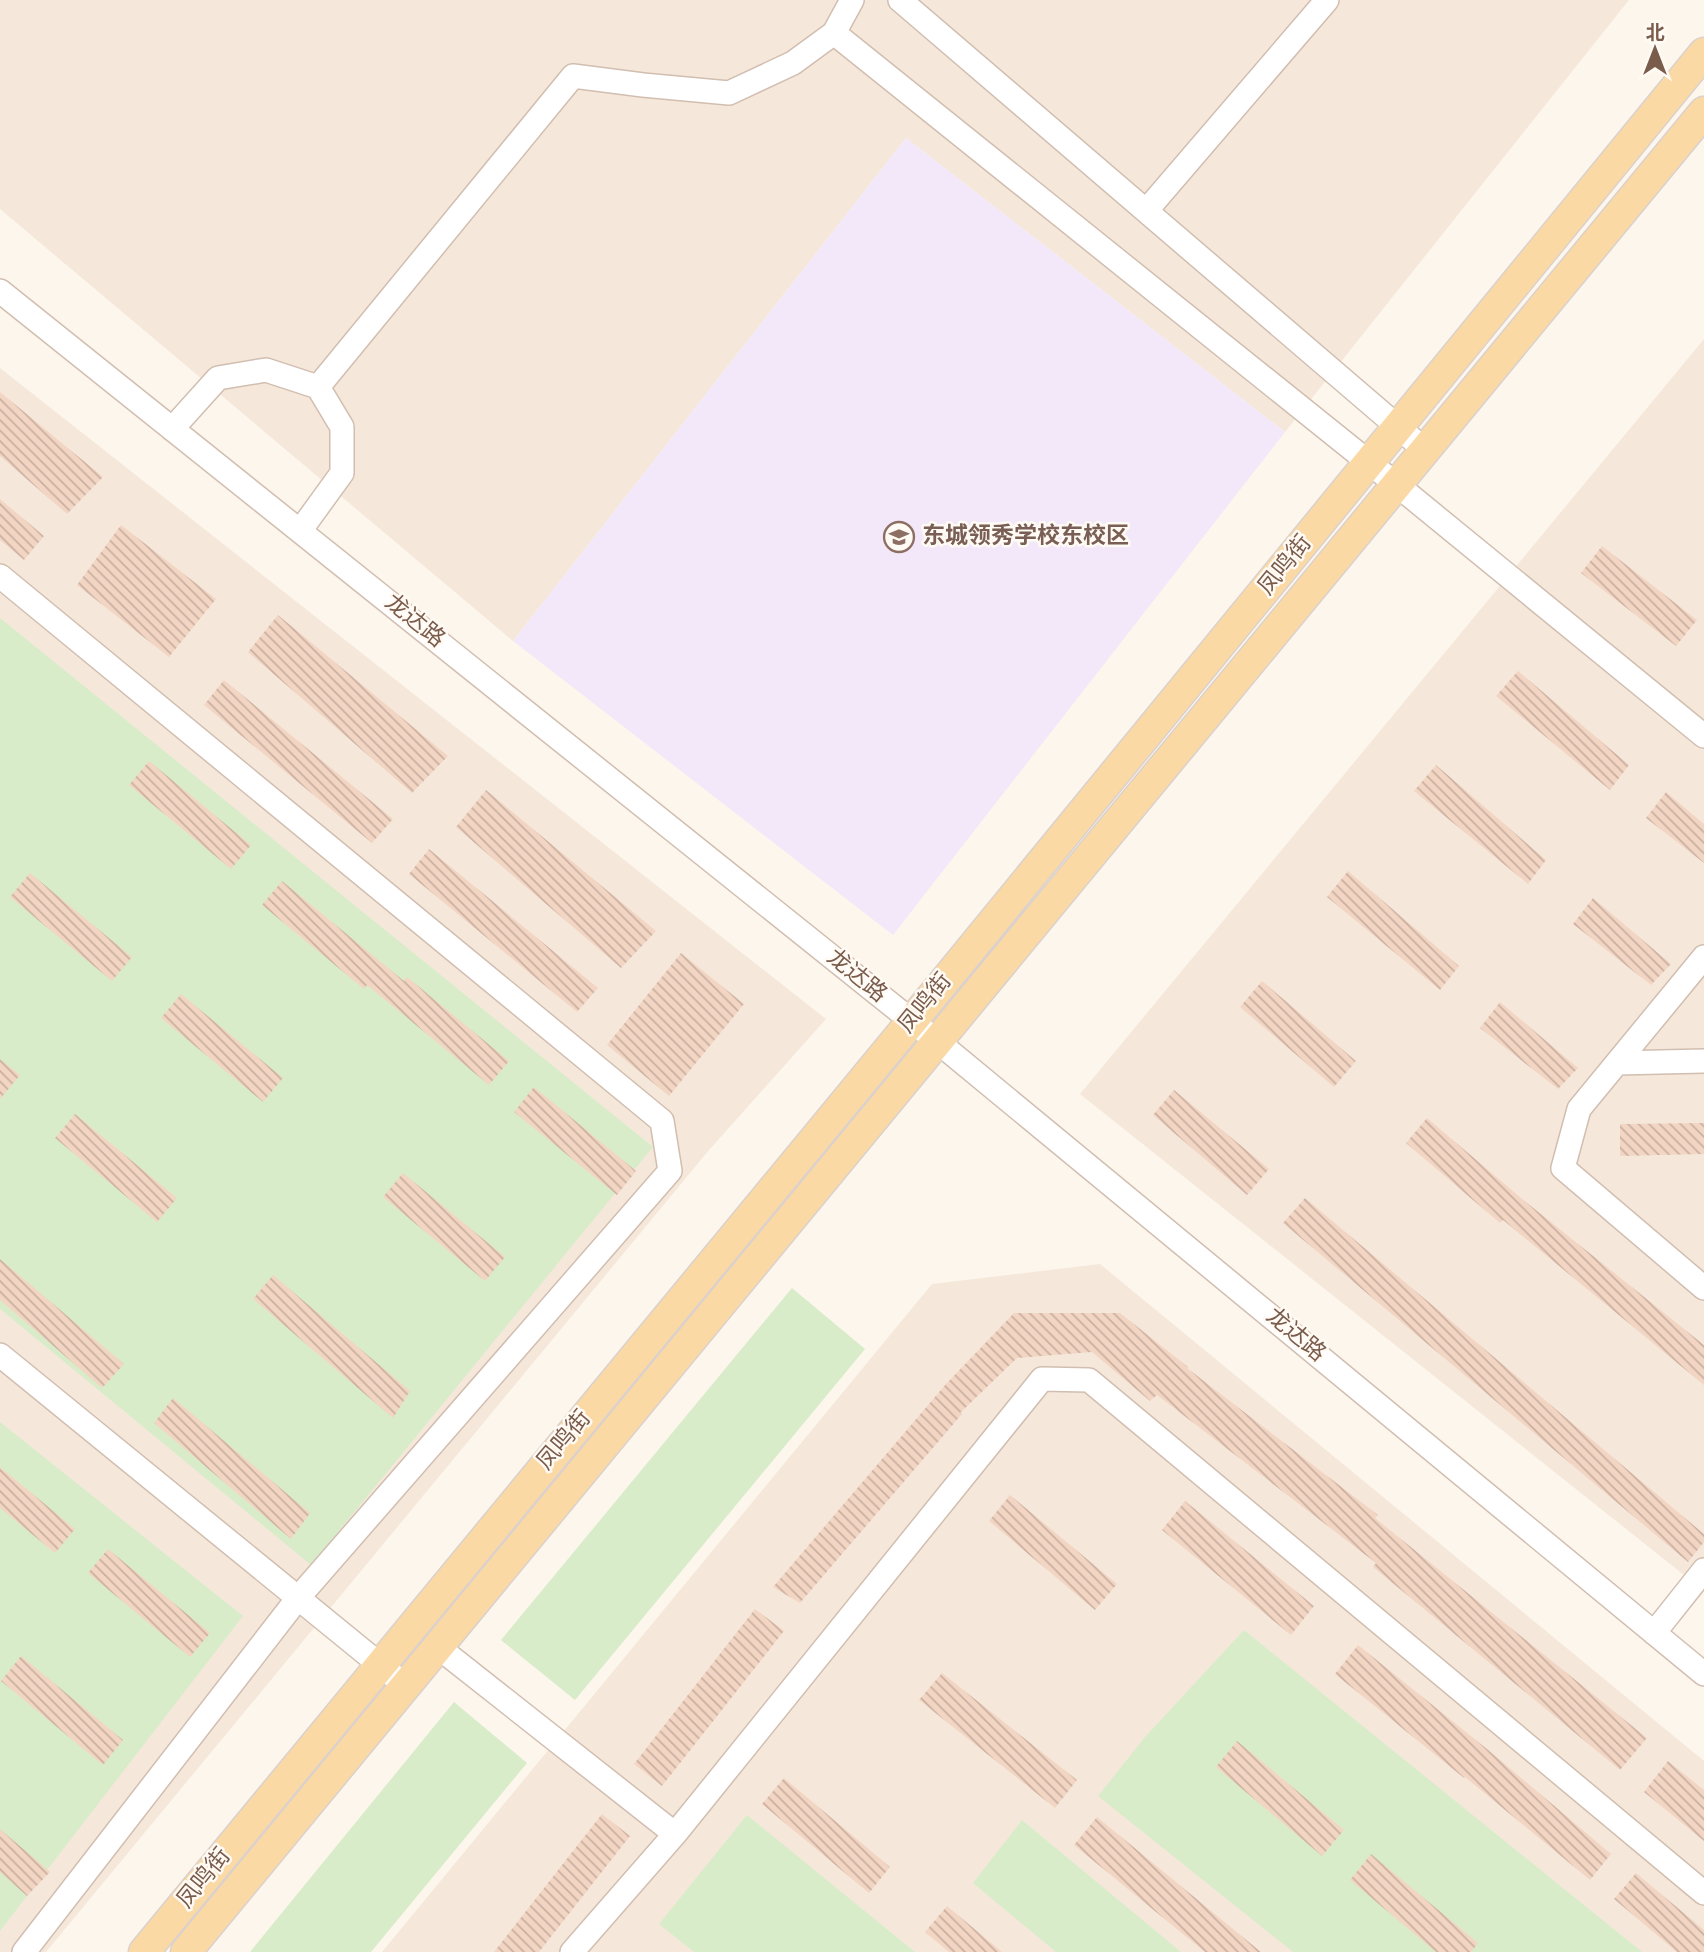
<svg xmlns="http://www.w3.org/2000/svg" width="1704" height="1952" font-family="Overpass,'Noto Sans SC',sans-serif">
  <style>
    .residential { fill: #f5e8da }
    .education { fill: #f3e8fa }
    .green { fill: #d8ecc9 }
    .building { fill: url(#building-back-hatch) }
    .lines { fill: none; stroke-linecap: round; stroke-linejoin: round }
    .minor-casing { stroke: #d1beb0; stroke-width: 26 }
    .major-casing { stroke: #dad1cd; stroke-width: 33 }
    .minor { stroke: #fff; stroke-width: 23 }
    .major { stroke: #fbd9a5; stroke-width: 30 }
    .labels { text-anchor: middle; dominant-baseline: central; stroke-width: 5; stroke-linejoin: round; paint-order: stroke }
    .education-label { font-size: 23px; font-weight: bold; fill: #785e54; stroke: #fffaf3; text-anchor: start }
    .street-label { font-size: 23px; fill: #7a5c4d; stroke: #fffaf3 }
  </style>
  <defs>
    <pattern id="building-back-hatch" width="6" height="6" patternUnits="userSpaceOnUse" patternTransform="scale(1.75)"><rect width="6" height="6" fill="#f3d5c3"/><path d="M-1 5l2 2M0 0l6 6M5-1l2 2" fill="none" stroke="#cab0a1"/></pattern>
  </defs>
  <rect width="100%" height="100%" fill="#fdf6ec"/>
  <path class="residential" d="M0,0h1629l-344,432 -379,-294 -393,503 -513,-432z
    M1704,339v1252l-624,-497z
    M0,368l826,651 -117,131 -663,802h-46z
    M1100,1264l604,497v191h-1322l550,-668z"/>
  <path class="education" d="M906,138l379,294 -392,503 -380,-294z"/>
  <path class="green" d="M0,618l653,529 -342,418 -311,-256z
    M792,1288l73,61 -290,351 -74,-60z
    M0,1422l243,194 -243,315z
    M1244,1630l398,322h-349l-195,-156 47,-59z
    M454,1702l73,61 -156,189h-121z
    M747,1815l168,137h-221l-35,-28z
    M1022,1820l159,132h-125l-83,-69z"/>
  <path class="building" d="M0,392l103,85 -36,37 -67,-58z
    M0,499l44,37 -20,24 -24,-20z
    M121,525l95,74 -47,58 -92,-72z
    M1602,546l95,74 -21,26 -95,-73z
    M278,615l170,141 -36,37 -164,-141z
    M1518,671l111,94 -19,25 -114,-94z
    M224,680l169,139 -21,24 -168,-138z
    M149,761l102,84 -20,24 -102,-84z
    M1436,765l110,95 -18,24 -114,-93z
    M486,790l170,141 -35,37 -165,-141z
    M1666,792l38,32v39l-58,-45z
    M429,849l169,139 -21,24 -168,-138z
    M1348,871l111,95 -19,24 -113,-93z
    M30,873l102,84 -20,24 -102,-84z
    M282,881l122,100 3,-4 102,84 -20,24 -122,-100 -3,4 -102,-84z
    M1593,898l78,66 -20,21 -78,-61z
    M681,953l63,51 -75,92 -62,-51z
    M1262,981l94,80 -22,26 -94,-80z
    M181,994l102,84 -20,24 -102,-84z
    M1500,1002l78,66 -20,21 -78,-61z
    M0,1059l20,16 -20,24z
    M534,1087l102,84 -19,24 -103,-83z
    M1174,1090l95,79 -22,26 -94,-80z
    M75,1114l102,84 -20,24 -102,-84z
    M1427,1118l94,80 183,147v40l-201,-165 -3,3 -94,-80z
    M1704,1123v31l-84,2v-32z
    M403,1173l102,84 -20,24 -102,-84z
    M1305,1198l399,336v8l-16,20 -405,-339z
    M0,1259l124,105 -22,24 -102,-88z
    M273,1275l137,116 -17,27 -140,-119z
    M1014,1313h106l68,54 -1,1 191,147 -3,3 272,220 -27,32 -247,-203 3,-4 -219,-168 -7,6 -58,-49 -75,6 -57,55 2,1 -162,189 -27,-16 173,-203z
    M173,1398l137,115 -19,26 -137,-116z
    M0,1467l75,62 -20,24 -55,-45z
    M1010,1495l107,89 -22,26 -106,-89z
    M1185,1501l129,105 -23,29 -129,-105z
    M108,1549l102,84 -20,24 -102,-84z
    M755,1609l29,22 -122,155 -28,-22z
    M1358,1645l129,104 124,105 -21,26 -125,-103 -1,1 -129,-104z
    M21,1656l102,84 -20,25 -102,-84z
    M942,1673l135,107 -22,28 -136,-108z
    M1237,1741l107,89 -22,26 -106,-89z
    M1668,1761l36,29v51l-60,-49z
    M784,1778l106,89 -21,26 -107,-89z
    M602,1814l28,22 -91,116h-45z
    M1097,1817l164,135h-56l-131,-107z
    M0,1829l50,43 -23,24 -27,-24z
    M1371,1854l107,89 -7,9h-35l-86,-72z
    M1636,1873l68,57v22h-27l-63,-53z
    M947,1906l55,46h-53l-24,-20z"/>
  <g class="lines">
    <g class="minor-casing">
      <path id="minor" d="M900,0l526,451
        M834,33l563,452 307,251
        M1146,211l181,-211
        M0,291l938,751 766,632
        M318,387l255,-311 70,9 86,8 64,-30 41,-30 18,-33
        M172,429l46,-51 48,-8 52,17 24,40v46l-42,58
        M0,576l662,545 8,50 -372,427 -274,354
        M1704,957l-125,152 -16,59 141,120
        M1617,1063l87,-2
        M0,1355l406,331
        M1654,1633l50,-63
        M438,1647l237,187 367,-455 47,1 615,513
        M572,1952l103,-118"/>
    </g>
    <g class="major-casing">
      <path id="major" d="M144,1952l768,-931 792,-968
        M186,1952l1518,-1840"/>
    </g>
    <use href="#minor" class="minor"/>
    <use href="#major" class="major"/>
  </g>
  <defs>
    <g id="school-ring" transform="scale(1.575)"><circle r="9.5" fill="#fffaf3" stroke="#8d6e63" stroke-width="1.5"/><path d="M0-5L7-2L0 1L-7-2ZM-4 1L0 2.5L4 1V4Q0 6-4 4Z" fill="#8d6e63"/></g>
  </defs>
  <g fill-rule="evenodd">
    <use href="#school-ring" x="899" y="537"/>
  </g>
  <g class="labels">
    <g class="education-label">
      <text x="922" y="537">东城领秀学校东校区</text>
    </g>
    <g class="street-label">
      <text transform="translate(1286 566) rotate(-51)">凤鸣街</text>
      <text transform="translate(414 622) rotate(39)">龙达路</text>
      <text transform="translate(856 977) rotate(39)">龙达路</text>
      <text transform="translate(926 1004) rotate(-51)">凤鸣街</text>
      <text transform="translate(1295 1336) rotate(40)">龙达路</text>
      <text transform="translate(565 1441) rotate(-50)">凤鸣街</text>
      <text transform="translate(205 1879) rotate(-51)">凤鸣街</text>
    </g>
  </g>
  <g transform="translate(1655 49)" stroke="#fffaf3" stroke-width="5" paint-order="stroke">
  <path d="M0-5L12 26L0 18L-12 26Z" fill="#7a5c4d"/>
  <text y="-10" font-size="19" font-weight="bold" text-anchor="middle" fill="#7a5c4d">北</text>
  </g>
</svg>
